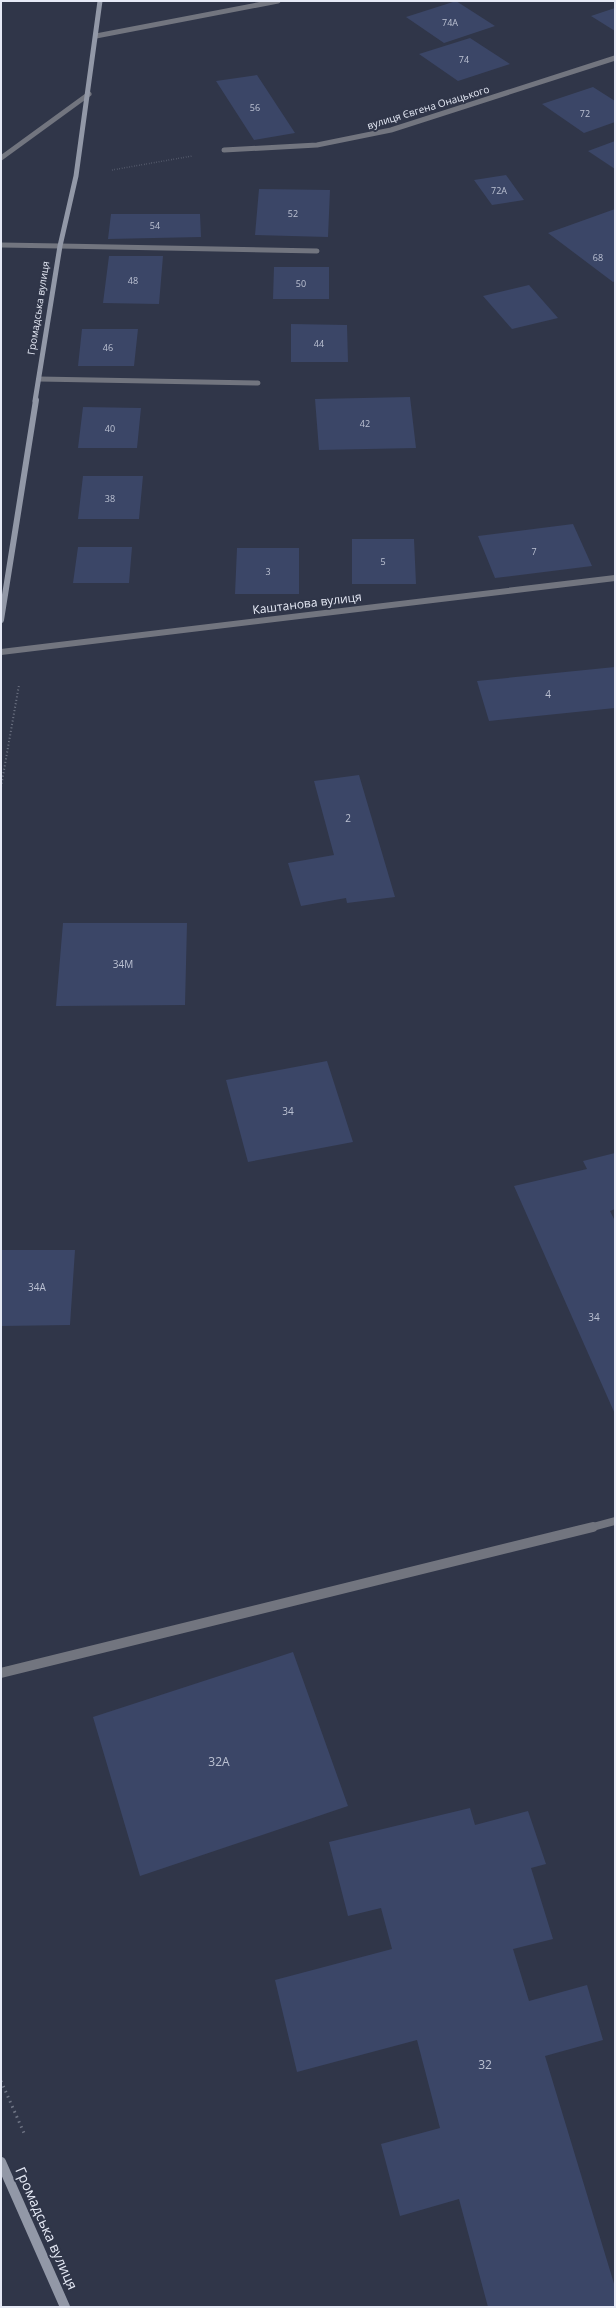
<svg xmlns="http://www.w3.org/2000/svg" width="616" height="2308" font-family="'Open Sans',sans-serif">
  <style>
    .building { fill: #3b4667 }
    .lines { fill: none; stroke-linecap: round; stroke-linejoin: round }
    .path-far2 { stroke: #6e7484; stroke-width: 1.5; stroke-dasharray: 0.5 2; stroke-linecap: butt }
    .path-far1 { stroke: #6e7484; stroke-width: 2; stroke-dasharray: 1 2.5; stroke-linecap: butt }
    .path { stroke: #6e7484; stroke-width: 3; stroke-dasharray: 1.5 4; stroke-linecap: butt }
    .lane-far2 { stroke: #72757f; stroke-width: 5 }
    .lane-far1 { stroke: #72757f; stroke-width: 8 }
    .lane { stroke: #72757f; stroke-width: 10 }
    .street-far1 { stroke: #72757f; stroke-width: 5 }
    .street { stroke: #72757f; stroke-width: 6 }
    .secondary-far2 { stroke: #9298a7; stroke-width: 5 }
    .secondary-far1 { stroke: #9298a7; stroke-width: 6 }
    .secondary { stroke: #9298a7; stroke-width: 10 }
    .labels { text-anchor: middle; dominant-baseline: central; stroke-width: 4; stroke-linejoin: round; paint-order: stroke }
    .far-number-label { font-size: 9px; fill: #bbc1d2 }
    .far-street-label { font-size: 10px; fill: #e6eaf6; stroke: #303649 }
    .number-label { font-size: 10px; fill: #bbc1d2 }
    .street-label { font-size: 12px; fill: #e6eaf6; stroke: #303649 }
    .near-number-label { font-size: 12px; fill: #bbc1d2 }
    .near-street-label { font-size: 14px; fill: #e6eaf6; stroke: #303649 }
  </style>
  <rect width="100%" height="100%" fill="#303649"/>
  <path class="building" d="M456,1l39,25 -51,17 -38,-26z
    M615,8v23l-24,-15z
    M470,38l40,26 -52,17 -39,-27z
    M257,75l38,58 -41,7 -38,-59z
    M593,87l22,14v21l-31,11 -42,-29z
    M615,141v28l-27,-18z
    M506,175l18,25 -32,5 -18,-25z
    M259,189l71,1 -2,47 -73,-2z
    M615,209v72l-2,1 -65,-49z
    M111,214h89l1,23 -93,2z
    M109,256h54l-4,48 -56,-1z
    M274,267h55v32h-56z
    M529,285l29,33 -46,11 -29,-33z
    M291,324l56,1 1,37h-57z
    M82,329h56l-4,37h-56z
    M410,397l6,51 -97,2 -4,-51z
    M83,407l58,1 -4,40h-59z
    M83,476h60l-4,43h-61z
    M573,524l19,42 -97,12 -17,-42z
    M352,539h62l2,45h-64z
    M78,547h54l-3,36h-56z
    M237,548h62v46h-64z
    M615,667v41l-126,13 -12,-40z
    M359,775l36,122 -48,6 -1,-5 -45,8 -13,-43 46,-8 -20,-74z
    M63,923h124l-2,82 -129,1z
    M327,1061l26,81 -105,20 -22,-82z
    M615,1153v56l-5,2 5,10v193l-101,-228 73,-17 -4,-8z
    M1,1250h74l-5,75 -69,1z
    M293,1652l55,154 -208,70 -47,-159z
    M470,1808l5,17 53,-14 18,53 -15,4 22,71 -40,10 16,52 58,-16 16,55 -58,16 70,231v20h-127l-29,-108 -59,17 -19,-72 59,-16 -23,-88 -120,32 -22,-92 117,-31 -11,-41 -33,8 -19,-74z"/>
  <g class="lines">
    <path class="path-far2" d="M112,170l80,-14"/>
    <path class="path-far1" d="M1,787l18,-102"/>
    <path class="path" d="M1,2081l23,52"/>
    <path class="lane-far2" d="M96,36l182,-35
      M60,246l257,5
      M39,379l219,4"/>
    <path class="lane-far1" d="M589,1528l26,-7"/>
    <path class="lane" d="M1,1673l592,-146"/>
    <path class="street-far1" d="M224,150l93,-5 74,-15 224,-72
      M1,158l88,-64
      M1,245l59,1"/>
    <path class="street" d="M1,652l614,-74"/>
    <path class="secondary-far2" d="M35,401l25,-155 16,-70 24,-175"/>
    <path class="secondary-far1" d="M1,620l35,-220"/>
    <path class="secondary" d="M1,2162l64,145"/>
  </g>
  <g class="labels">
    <g class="far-number-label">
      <text x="450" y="22">74А</text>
      <text x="464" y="59">74</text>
      <text x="255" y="107">56</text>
      <text x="585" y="113">72</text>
      <text x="499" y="190">72А</text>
      <text x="293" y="213">52</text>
      <text x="155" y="225">54</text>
      <text x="598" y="257">68</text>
      <text x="133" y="280">48</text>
      <text x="301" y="283">50</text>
      <text x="319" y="343">44</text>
      <text x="108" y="347">46</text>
      <text x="365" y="423">42</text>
      <text x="110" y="428">40</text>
      <text x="110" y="498">38</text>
      <text x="534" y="551">7</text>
      <text x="383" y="561">5</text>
      <text x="268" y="571">3</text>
    </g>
    <g class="far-street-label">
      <text transform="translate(428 107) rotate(-17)">вулиця Євгена Онацького</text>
      <text transform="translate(38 308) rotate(-81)">Громадська вулиця</text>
    </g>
    <g class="number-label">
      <text x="548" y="694">4</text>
      <text x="348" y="818">2</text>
      <text x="123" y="964">34М</text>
      <text x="288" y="1111">34</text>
      <text x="37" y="1287">34А</text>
      <text x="594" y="1317">34</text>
    </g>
    <g class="street-label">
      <text transform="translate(307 603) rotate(-7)">Каштанова вулиця</text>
    </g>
    <g class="near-number-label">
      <text x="219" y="1761">32А</text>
      <text x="485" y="2064">32</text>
    </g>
    <g class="near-street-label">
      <text transform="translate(47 2228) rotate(66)">Громадська вулиця</text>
    </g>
  </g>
  <rect width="616" height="2308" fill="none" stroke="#e6eaf6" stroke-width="4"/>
</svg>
